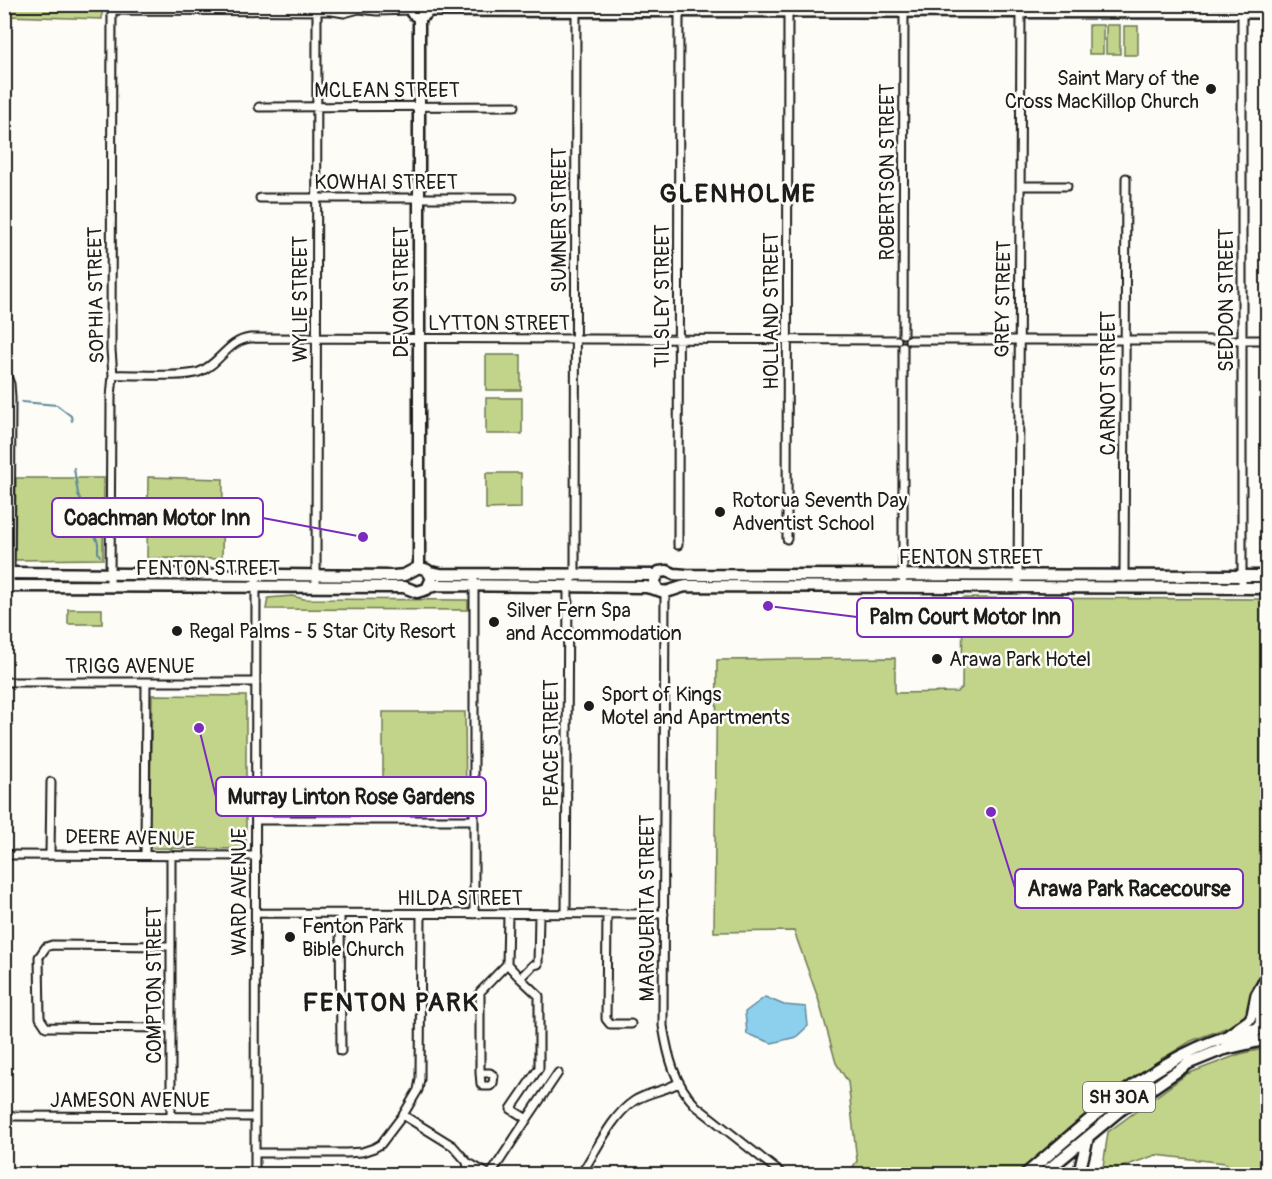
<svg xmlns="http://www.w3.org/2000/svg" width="1272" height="1179" font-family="Pangolin,sans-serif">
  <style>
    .green { fill: #c1d489; stroke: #6e7852; stroke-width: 1.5 }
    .water { fill: #8dd0ee; stroke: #60889a; stroke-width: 1.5 }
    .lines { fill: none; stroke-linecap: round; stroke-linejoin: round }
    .stream { stroke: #60889a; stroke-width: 2 }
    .minor-casing { stroke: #1c1c1c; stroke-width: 11 }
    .tertiary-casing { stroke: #1c1c1c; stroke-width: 14 }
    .secondary-casing { stroke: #1c1c1c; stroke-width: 15 }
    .primary-casing { stroke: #1c1c1c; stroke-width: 15 }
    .minor { stroke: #fdfcf7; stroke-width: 7 }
    .tertiary { stroke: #fdfcf7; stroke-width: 9 }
    .secondary { stroke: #fdfcf7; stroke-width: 10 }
    .primary { stroke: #fdfcf7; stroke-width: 10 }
    .poi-dot { fill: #1c1c1c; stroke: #fdfcf7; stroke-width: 2 }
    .labels { text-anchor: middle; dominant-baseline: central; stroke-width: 5; stroke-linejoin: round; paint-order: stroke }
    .shield { fill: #fdfcf7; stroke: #605f5e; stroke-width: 1.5 }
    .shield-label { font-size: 18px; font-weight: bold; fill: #1c1c1c }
    .poi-label { font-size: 20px; fill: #1c1c1c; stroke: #fdfcf7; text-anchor: start }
    .street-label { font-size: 20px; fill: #1c1c1c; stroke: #fdfcf7 }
    .district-label { font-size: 26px; font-weight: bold; letter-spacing: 1.5px; fill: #1c1c1c; stroke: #fdfcf7 }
    .leader { fill: none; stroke: #7b2cbf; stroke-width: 2 }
    .callout-dot { fill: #7b2cbf; stroke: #fdfcf7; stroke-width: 2 }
    .callout { fill: #fdfcf7; stroke: #7b2cbf; stroke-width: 2 }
    .callout-label { font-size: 21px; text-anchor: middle; font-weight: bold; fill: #1c1c1c }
  </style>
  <rect width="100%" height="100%" fill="#fdfcf7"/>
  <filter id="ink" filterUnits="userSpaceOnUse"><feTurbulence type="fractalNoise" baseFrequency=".0167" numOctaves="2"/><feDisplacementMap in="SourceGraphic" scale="12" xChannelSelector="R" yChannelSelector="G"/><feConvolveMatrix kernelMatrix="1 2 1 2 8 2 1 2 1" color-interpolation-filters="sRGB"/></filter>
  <g filter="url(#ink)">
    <path class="green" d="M5,4l97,1v14l-97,-3z
      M1089,25h14v29h-14z
      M1106,25h14v29h-14z
      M1124,26h14v29h-14z
      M486,355h35v35h-35z
      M486,398h36v36h-36z
      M486,473h35v35l-35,1z
      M148,477l75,2 -1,80 -75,-1z
      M16,478h88l-1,81 -88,1z
      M292,596l12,3 164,1v10l-202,-1 2,-11z
      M963,598l304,1 1,368 -15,24 -5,24 -9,8 -48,18 -47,29 -128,104h-168l9,-13 -9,-79 -12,-19 -18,-65 -24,-67 -80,1 3,-272 178,-2v35l62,-1 5,-4z
      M68,609h34v15h-34z
      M152,695l94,1v153l-97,-1z
      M383,712h82l1,93h-83z
      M1267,1048v126h-31l-11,-11 -69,-8 -54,19 6,-42 79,-58 53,-20z"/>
    <path class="water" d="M765,997l19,8 22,2 2,19 -12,11 -24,6 -25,-9 -2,-22z"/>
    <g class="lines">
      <path class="stream" d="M22,402l35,3 14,11 1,5
        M74,468l4,26 20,49v10l2,3"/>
      <g class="minor-casing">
        <path id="minor" d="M113,10l219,1 12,2 15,-4 18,2 34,-1
          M1242,12v576
          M259,107l256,-1
          M1020,186h47
          M260,198h253
          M903,334l1,-323
          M909,340h359
          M4,368l6,16 1,13 -1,189
          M113,375c21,-1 70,3 86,-3 21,-8 28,-31 51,-34l647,2
          M787,539l1,-528
          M678,545l1,-534
          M1124,578l2,-400
          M903,579v-233
          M110,585l1,-188 2,-22 -2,-25 1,-346
          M316,587l1,-576
          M1018,588l3,-577
          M665,593l-2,433c5,30 11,57 33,80l86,68
          M4,682h252
          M256,820h218
          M50,854l1,-72
          M4,855l252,1
          M145,855l1,-173
          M171,855v261
          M256,913l408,1
          M566,913l2,-326 7,-13 1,-564
          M340,914l1,137
          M474,914v-340
          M607,914l-1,105 4,5h21
          M507,964l13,14
          M171,1028l-125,-1 -6,-9 -1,-61 7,-10 6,-2 119,1
          M480,1073l1,11 2,2h7l3,-3 1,-7 -4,-3h-10v-81l27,-28 1,-50
          M403,1115l50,31 14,16 2,12
          M4,1116l251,1
          M527,1119l31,-46
          M255,1153h91l16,-1 12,-4 7,-4 22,-29 15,-25 2,-11 1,-165
          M467,1162l21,12
          M255,1174l1,-600
          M491,1174l36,-55 -16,-10 28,-41v-72l-19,-18 13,-13 5,-1 1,-50
          M581,1174c15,-22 30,-58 53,-73 14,-9 31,-10 44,-18"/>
      </g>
      <g class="tertiary-casing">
        <path id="tertiary" d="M427,11l841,2
          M1228,1035l21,-15 3,-5 4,-20 12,-21
          M1221,1050c14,-13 29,-9 39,-22l1,-24 7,-14"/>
      </g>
      <g class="secondary-casing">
        <path id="secondary" d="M414,4l-2,9 7,5 7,-4 1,-6 -2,-4
          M419,567v-549
          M429,572l11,2 216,1
          M4,573l390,3 10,-1 15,-8 8,3 5,8 -5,11 -10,3 -13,-5 -400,-1
          M1268,576l-582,-1 -12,-1 -7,-3 -8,1 -5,10 4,8c10,5 18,-3 29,-4l581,2
          M429,587l10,-2 207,2 12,3"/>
      </g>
      <g class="primary-casing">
        <path id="primary" d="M1080,1169l8,-32
          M1026,1174c72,-61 144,-133 242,-147
          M1043,1174l76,-63 70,-48 32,-13 47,-11"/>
      </g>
      <use href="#minor" class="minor"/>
      <use href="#tertiary" class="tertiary"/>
      <use href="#secondary" class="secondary"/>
      <use href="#primary" class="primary"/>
    </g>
  </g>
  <g class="poi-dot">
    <circle cx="1211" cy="89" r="6"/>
    <circle cx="720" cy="512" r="6"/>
    <circle cx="494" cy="622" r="6"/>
    <circle cx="177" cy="631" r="6"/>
    <circle cx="937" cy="659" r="6"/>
    <circle cx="589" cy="706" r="6"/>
    <circle cx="290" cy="937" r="6"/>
  </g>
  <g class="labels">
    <rect class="shield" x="1083" y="1082" width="72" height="30" rx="4.5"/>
    <g class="shield-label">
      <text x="1119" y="1097">SH 30A</text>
    </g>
    <g class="poi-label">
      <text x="1199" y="78" text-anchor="end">Saint Mary of the<tspan x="1199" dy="23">Cross MacKillop Church</tspan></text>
      <text x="732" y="500">Rotorua Seventh Day<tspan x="732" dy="23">Adventist School</tspan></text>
      <text x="506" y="610">Silver Fern Spa<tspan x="506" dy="23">and Accommodation</tspan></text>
      <text x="189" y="631">Regal Palms - 5 Star City Resort</text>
      <text x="949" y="659">Arawa Park Hotel</text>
      <text x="601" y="694">Sport of Kings<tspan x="601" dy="23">Motel and Apartments</tspan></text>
      <text x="302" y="926">Fenton Park<tspan x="302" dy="23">Bible Church</tspan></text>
    </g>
    <g class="street-label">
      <text x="387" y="90">MCLEAN STREET</text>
      <text transform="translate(887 172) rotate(-90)">ROBERTSON STREET</text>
      <text x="386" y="182">KOWHAI STREET</text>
      <text transform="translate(559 220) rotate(-90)">SUMNER STREET</text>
      <text transform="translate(401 292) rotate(-90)">DEVON STREET</text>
      <text transform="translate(96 295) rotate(-91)">SOPHIA STREET</text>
      <text transform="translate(662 296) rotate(-90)">TILSLEY STREET</text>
      <text transform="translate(300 299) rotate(-90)">WYLIE STREET</text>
      <text transform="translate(1003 299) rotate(-89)">GREY STREET</text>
      <text transform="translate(1226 300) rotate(-90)">SEDDON STREET</text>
      <text transform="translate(771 311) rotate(-90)">HOLLAND STREET</text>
      <text x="499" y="323">LYTTON STREET</text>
      <text transform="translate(1108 383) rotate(-90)">CARNOT STREET</text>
      <text x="971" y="557">FENTON STREET</text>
      <text x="208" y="568">FENTON STREET</text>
      <text x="130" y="666">TRIGG AVENUE</text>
      <text transform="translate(551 743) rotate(-90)">PEACE STREET</text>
      <text transform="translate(130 838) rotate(1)">DEERE AVENUE</text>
      <text transform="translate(239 892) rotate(-90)">WARD AVENUE</text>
      <text x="460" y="898">HILDA STREET</text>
      <text transform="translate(647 908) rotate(-90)">MARGUERITA STREET</text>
      <text transform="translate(154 985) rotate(-90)">COMPTON STREET</text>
      <text x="130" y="1100">JAMESON AVENUE</text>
    </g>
    <g class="district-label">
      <text x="738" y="194">GLENHOLME</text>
      <text x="391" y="1003">FENTON PARK</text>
    </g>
  </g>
  <path class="leader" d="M363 537L263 518M768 606L857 617M199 728L216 797M991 812L1015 888"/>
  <g class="callout-dot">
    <circle cx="363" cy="537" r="6"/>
    <circle cx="768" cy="606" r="6"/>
    <circle cx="199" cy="728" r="6"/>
    <circle cx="991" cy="812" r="6"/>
  </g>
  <g class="callout">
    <rect x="52" y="498" width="211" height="39" rx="6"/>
    <rect x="857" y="598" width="216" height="39" rx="6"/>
    <rect x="216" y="777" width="270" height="39" rx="6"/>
    <rect x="1015" y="869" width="228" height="39" rx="6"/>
  </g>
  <g class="callout-label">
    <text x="157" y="525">Coachman Motor Inn</text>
    <text x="965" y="624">Palm Court Motor Inn</text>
    <text x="351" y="804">Murray Linton Rose Gardens</text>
    <text x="1129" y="896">Arawa Park Racecourse</text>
  </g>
  <rect width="1272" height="1179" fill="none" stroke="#fdfcf7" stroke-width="24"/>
  <rect x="12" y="12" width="1248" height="1155" fill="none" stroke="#1c1c1c" stroke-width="2" filter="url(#ink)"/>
</svg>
